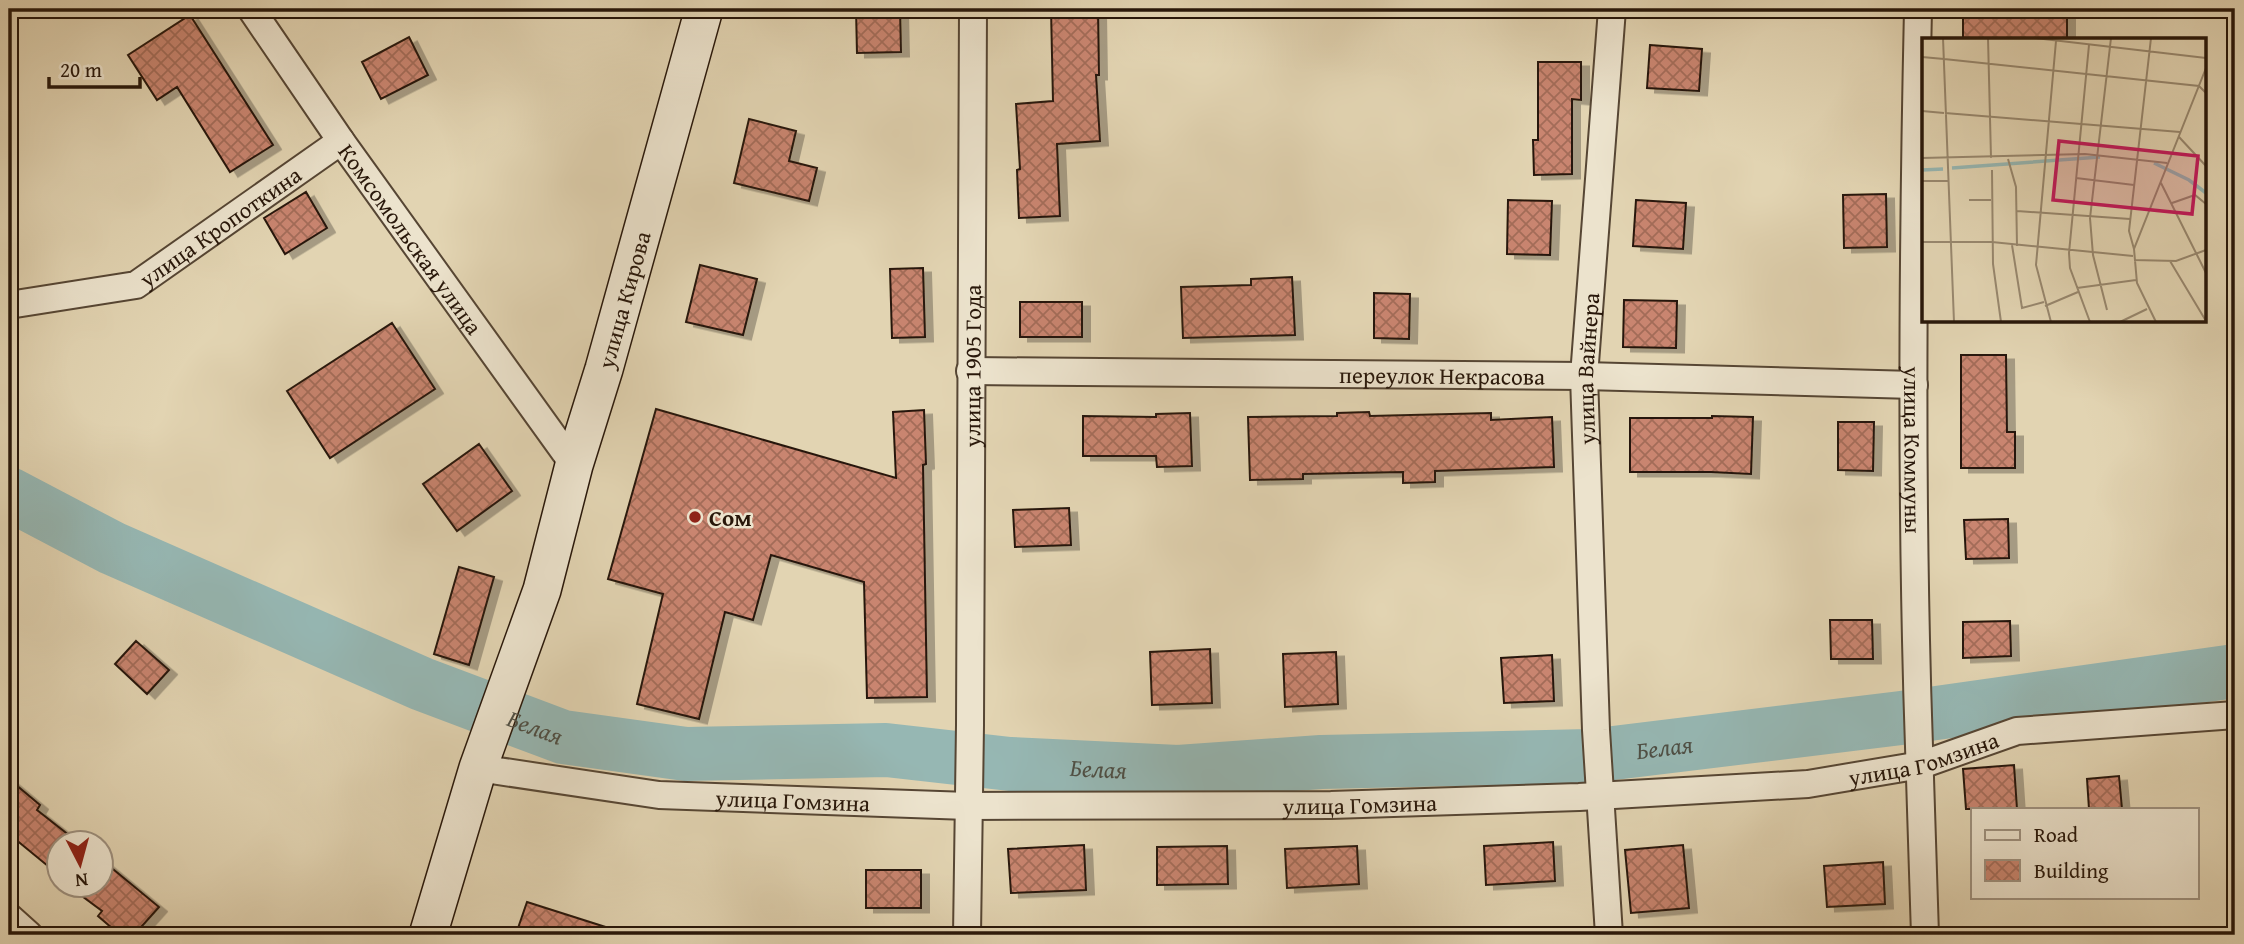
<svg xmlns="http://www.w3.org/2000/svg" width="2244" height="944" font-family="'Gentium Book Plus',serif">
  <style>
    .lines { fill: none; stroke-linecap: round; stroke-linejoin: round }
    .river { stroke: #96b7b3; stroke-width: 54 }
    .building { fill: url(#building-cross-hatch); stroke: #28170a; stroke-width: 2; filter: url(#shadow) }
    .minor-casing { stroke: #564634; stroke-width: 30 }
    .secondary-casing { stroke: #28170a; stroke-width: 40 }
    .minor { stroke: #ece3cd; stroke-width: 26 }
    .secondary { stroke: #ece3cd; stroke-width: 37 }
    .poi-dot { fill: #8f2418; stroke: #ece3cd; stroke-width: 2.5 }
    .labels { text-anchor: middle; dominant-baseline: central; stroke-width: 5; stroke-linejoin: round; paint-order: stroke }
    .street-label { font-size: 23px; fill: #28170a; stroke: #ece3cd }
    .poi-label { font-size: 23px; font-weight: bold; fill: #28170a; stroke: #ece3cd; text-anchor: start }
    .water-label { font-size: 24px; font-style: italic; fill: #4e4f45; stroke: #ece3cd }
    .inset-river { fill: none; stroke: #96b7b3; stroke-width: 3.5 }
    .inset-road { fill: none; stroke: #98886f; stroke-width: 2 }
    .view { fill: #c2185b; fill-opacity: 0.15; stroke: #c2185b; stroke-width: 3.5 }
    .inset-edge { fill: none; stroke: #28170a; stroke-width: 3.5 }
  </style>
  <defs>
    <pattern id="building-cross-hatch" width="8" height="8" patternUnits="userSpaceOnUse" patternTransform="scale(1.75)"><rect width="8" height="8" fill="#c9856f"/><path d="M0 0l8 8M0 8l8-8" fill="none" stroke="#a36c59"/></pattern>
    <filter id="shadow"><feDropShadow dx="8" dy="4.5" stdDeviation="0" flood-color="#0004"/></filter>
  </defs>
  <rect width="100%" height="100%" fill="#e2d4b2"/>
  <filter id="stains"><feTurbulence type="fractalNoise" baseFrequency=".00286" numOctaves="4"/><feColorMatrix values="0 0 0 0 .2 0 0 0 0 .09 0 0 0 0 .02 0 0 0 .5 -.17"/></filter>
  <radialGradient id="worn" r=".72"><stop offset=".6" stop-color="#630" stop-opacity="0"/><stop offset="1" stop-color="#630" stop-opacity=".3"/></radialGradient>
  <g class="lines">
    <path class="river" id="s1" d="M9,494l103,54 310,136 141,53 123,17 200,-4 124,14 168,8 143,-10 268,-6 312,-38 334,-47"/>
  </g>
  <path class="building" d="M856,9h44l1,43 -44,1z
    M1051,9h47l1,66h-3l4,66 -43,3 3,72 -41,2 -2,-48 3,-1 -4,-65 37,-3z
    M2036,9h31v31h-104v-29l73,1z
    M190,15l83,130 -43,27 -53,-85 -20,13 -29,-45z
    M409,37l19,38 -47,24 -19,-37z
    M1650,45l52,4 -3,42 -52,-3z
    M1538,62h43v38l-9,-1v75l-38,1 -1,-35h5z
    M749,119l47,12 -7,30 28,7 -8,33 -75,-18z
    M306,192l21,36 -42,26 -21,-36z
    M1886,194l1,53 -43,1 -1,-53z
    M1508,200l44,1 -2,54 -43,-1z
    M1636,200l50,3 -3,46 -50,-3z
    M700,265l57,14 -14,56 -57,-13z
    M923,268l2,69 -33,1 -2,-69z
    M1292,277l3,58 -112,3 -2,-51 70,-2v-6z
    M1374,293l36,1 -1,45 -35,-1z
    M1624,300l53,1 -1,47 -53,-1z
    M1020,302h62v35h-62z
    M392,323l43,66 -105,69 -43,-67z
    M1961,355h45l1,77h8v36h-54z
    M656,409l240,69 -3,-66 31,-2 2,54 -3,1 4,232 -60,1 -3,-116 -93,-27 -18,65 -28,-8 -26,107 -62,-15 26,-110 -55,-15z
    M1369,412l1,4 121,-3v7l61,-3 2,50 -119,4v11l-32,1v-11l-100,2v5l-53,1 -2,-63 89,-1v-3z
    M1190,413l2,53 -35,1 -1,-11h-73v-40l73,1v-3z
    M1712,416l41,1 -2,57 -40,-2h-81v-54h82z
    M1838,422h36l-1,49 -35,-1z
    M479,444l33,47 -55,40 -34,-47z
    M1069,508l2,37 -56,2 -2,-37z
    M2008,519l1,39 -43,1 -2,-39z
    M459,567l35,10 -25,88 -35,-11z
    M1830,620h42l1,39h-42z
    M2010,621l1,35 -48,2v-36z
    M136,641l33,29 -22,24 -32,-30z
    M1210,649l2,54 -60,2 -2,-53z
    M1336,652l2,52 -53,3 -2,-53z
    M1552,655l2,46 -50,2 -3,-45z
    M2014,765l3,44h-51l-3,-40z
    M2119,776l3,33h-33l-2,-30z
    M9,779l31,26 -3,5 42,33h-19v33l-51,-42z
    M1553,842l2,39 -69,4 -2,-39z
    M1084,845l2,45 -75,3 -3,-44z
    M1683,845l6,63 -58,5 -6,-63z
    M1227,846l1,38 -71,1v-38z
    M1357,846l2,38 -72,4 -2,-39z
    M102,860l57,47 -25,28h-14l-22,-19 4,-5 -35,-26h35z
    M1883,862l2,42 -58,3 -3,-41z
    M866,870h55v38h-55z
    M527,902l88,28 -1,5h-74l-22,-7z"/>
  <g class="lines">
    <g class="minor-casing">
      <g id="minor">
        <path id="s2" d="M251,9l90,132 233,324"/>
        <path id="s3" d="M1918,9c-5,224 -7,448 -1,672 2,85 6,170 8,254"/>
        <path id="s4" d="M9,305l127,-20 205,-144"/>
        <path id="s5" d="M970,371l614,5 330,9"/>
        <path id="s6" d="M478,768l181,27 309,11 363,-1 248,-8 229,-13 113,-19 96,-34 218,-16"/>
        <path d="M9,917l20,18"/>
        <path id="s7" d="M967,935l3,-210 3,-716"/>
        <path id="s8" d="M1609,935l-13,-205 -12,-354 28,-367"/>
      </g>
    </g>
    <g class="secondary-casing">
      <g id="secondary">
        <path id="s9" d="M428,935l50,-167 64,-178 32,-125 30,-96 100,-360"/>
      </g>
    </g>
    <use href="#minor" class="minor"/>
    <use href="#secondary" class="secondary"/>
  </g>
  <circle class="poi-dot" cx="695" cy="517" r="7"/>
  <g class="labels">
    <g class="street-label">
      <text stroke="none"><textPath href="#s4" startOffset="231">улица Кропоткина</textPath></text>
      <text stroke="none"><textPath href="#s2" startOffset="280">Комсомольская улица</textPath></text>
      <text stroke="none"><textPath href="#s9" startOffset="665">улица Кирова</textPath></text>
      <text stroke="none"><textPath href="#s7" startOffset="569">улица 1905 Года</textPath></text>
      <text stroke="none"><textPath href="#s8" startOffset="567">улица Вайнера</textPath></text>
      <text stroke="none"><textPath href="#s5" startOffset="472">переулок Некрасова</textPath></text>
      <text stroke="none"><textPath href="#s3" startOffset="441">улица Коммуны</textPath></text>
      <text stroke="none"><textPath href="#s6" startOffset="1451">улица Гомзина</textPath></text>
      <text stroke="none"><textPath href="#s6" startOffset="317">улица Гомзина</textPath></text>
      <text stroke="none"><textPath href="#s6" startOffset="884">улица Гомзина</textPath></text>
    </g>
    <g class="poi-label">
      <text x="709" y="517">Сом</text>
    </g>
    <g class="water-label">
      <text stroke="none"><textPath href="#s1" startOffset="576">Белая</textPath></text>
      <text stroke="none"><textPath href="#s1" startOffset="1710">Белая</textPath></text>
      <text stroke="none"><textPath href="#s1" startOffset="1143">Белая</textPath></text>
    </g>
  </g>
  <g transform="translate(1922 38)">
    <rect width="284" height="284" fill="#e2d4b2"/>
    <path class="inset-river" d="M232,125l35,17 17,13M30,130l148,-11M0,132l21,-1"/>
    <path class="inset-road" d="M21,0l11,284M66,0l3,120M113,0l171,20M167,7l-20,208 1,15 20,54M0,19l22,2M22,21l255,27 7,7M0,73l22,2M23,75l235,19M257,99l27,29M0,120l163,-4 82,9M86,121l8,28 1,59M70,132l1,94 8,58M154,140l58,7M0,143h27M239,145l45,90M47,162h22M250,165l23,-8 11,9M95,173l113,8M0,204h70l141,14M90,207l10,63 22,-6M212,211l-5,-18 22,-193M212,222l42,1 30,-11M248,223l36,60M155,250l59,-8M123,268l33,-14M185,272l-14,-55 -3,-37 21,-180M129,284l-15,-57 20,-224M198,284l27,-13M234,284l-19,-39 -3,-34 72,-181"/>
    <path class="view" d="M137,103l139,15 -6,58 -139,-14z"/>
    <rect width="284" height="284" class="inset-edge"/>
  </g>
  <rect width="2244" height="944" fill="none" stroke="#e2d4b2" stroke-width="35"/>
  <rect x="10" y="10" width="2223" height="923" fill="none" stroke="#28170a" stroke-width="3.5"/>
  <rect x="18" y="18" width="2209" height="909" fill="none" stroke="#28170a" stroke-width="2"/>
  <rect x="1971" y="808" width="228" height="91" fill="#ece3cd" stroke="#9e917f" stroke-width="2"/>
  <rect x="1985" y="830" width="35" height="10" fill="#ece3cd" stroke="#9e917f" stroke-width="2"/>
  <text x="2034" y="842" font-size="21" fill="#28170a">Road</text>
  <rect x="1985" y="860" width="35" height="21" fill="url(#building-cross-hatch)" stroke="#9e917f" stroke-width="2"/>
  <text x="2034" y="878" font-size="21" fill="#28170a">Building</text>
  <g transform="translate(80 864) rotate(174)"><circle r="33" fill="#ece3cd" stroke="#9e917f" stroke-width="2"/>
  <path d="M0-5L12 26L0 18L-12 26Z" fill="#8f2418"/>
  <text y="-10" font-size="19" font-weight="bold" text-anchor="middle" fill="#28170a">N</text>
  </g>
  <path d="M49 77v10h91v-10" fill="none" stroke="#28170a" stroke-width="3.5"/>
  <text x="60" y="77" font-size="21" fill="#28170a" stroke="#ece3cd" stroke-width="5" paint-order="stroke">20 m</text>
  <rect width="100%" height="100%" filter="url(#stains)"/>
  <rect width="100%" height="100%" fill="url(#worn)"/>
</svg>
